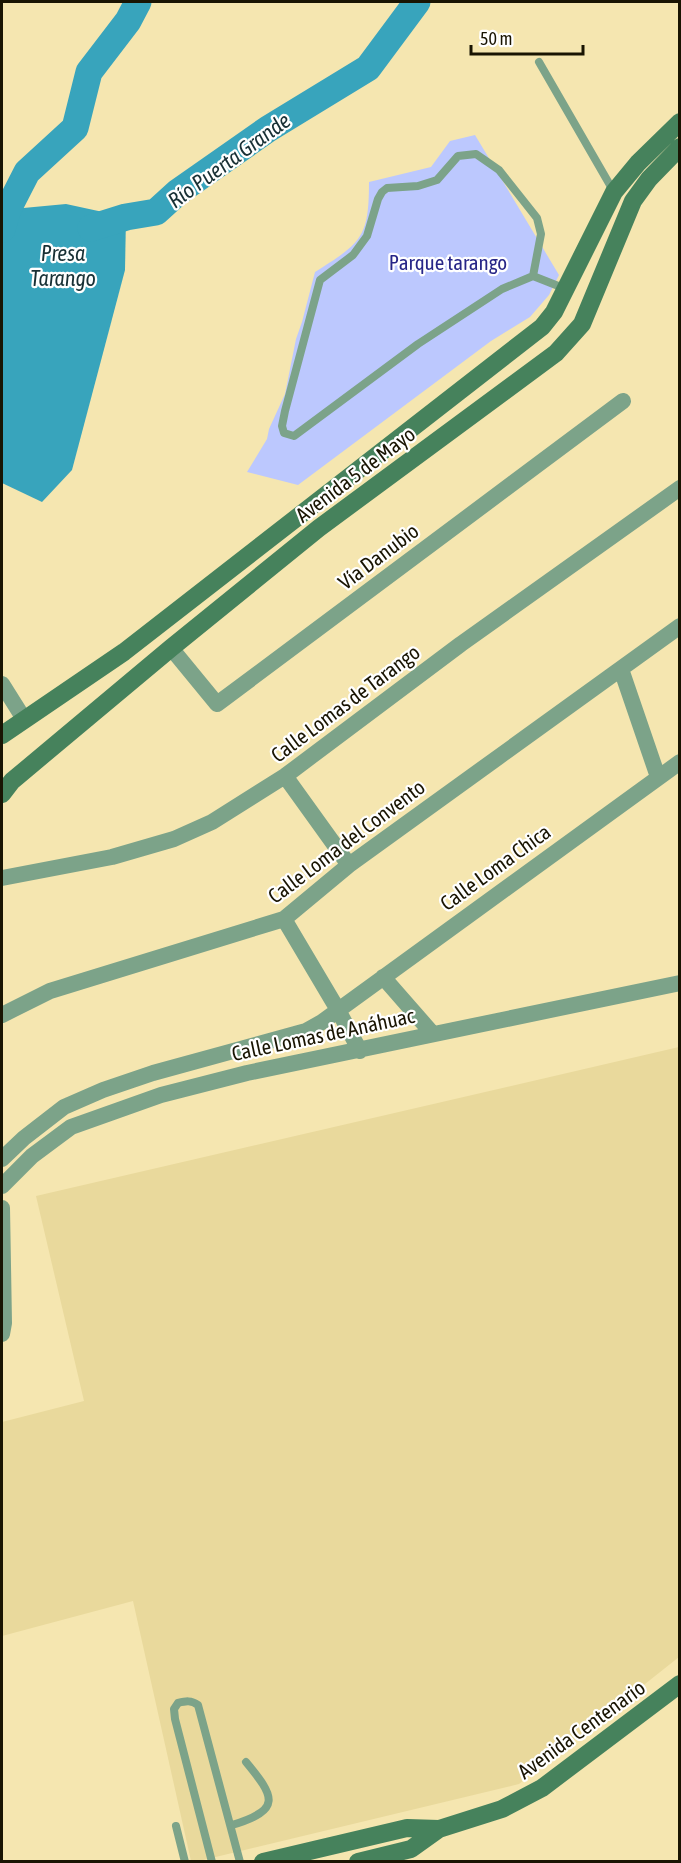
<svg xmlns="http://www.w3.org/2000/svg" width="681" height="1863" font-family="'Asap Condensed',sans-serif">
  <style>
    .built { fill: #e9d99c }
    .green { fill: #bcc8fe }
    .water { fill: #38a4bc }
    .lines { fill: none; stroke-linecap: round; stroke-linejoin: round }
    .river { stroke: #38a4bc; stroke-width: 27 }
    .lane { stroke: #7ca389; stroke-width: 8 }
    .street { stroke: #7ca389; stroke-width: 16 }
    .secondary { stroke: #46825c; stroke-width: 18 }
    .labels { text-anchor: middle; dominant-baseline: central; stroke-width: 4.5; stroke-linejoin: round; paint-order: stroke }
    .park-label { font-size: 21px; fill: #272687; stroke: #fff }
    .street-label { font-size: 21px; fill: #191402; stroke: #fff }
    .water-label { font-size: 22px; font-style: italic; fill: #183035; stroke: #fff }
  </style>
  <rect width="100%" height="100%" fill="#f5e6b0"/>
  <path class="built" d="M679,1047v610l-160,127 -320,77h-8l-58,-260 -131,35v-214l82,-21 -48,-205z"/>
  <path class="green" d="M475,135l84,140 -10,20 -19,22 -39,24 -193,144 -51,-13 20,-33 2,-10 16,-35 11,-55 6,-17 13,-50c46,-29 54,-34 54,-90l62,-15 19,-26z"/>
  <path class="water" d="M66,204l60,13 -1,53 -53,200 -30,32 -40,-19v-273z"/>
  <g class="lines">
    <path class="river" d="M91,228l35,-11 30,-5 22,-20 90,-63 100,-61 49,-66
      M2,229l6,-20 19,-37 48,-44 14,-56 39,-51 10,-19"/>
    <path class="lane" d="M539,62l75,130
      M533,276l8,-42 -4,-16 -38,-48 -23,-16 -18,2 -21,24 -19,6 -31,2 -5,4 -4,7 -11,37 -14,19 -33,25 -35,131 -3,15 2,7 10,3 124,-92 84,-55 31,-13 33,13
      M232,1825c50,-15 43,-28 14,-63
      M176,1826l9,36
      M212,1862l-37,-143 -1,-10 4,-6c8,-2 13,-3 20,2l42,157"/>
    <path class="street" d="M171,648l46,56 406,-303
      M621,669l37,108
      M2,684l22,35
      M285,776l64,89
      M2,878l110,-21 62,-18 38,-17 73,-46 176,-132 219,-156
      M284,919l54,91 22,41
      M383,977l49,56
      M2,1015l48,-24 234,-72 65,-54 331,-239
      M2,1159l22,-21 40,-31 39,-17 50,-17 153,-42 16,-9 358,-260
      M2,1186l30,-30 39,-29 90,-32 86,-22 433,-90
      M2,1208l2,115 -2,11"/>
    <path class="secondary" d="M2,735l122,-83 418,-325 12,-15 60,-120 24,-29 42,-41
      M2,794l10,-13 159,-133 148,-120 237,-175 26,-29 51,-123 16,-22 31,-32
      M263,1862l144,-34 32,1
      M358,1862l53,-13 28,-20 63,-20 40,-21 138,-104"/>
  </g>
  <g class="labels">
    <g class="park-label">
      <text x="448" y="262">Parque tarango</text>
    </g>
    <g class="street-label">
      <text transform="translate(355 474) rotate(-37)">Avenida 5 de Mayo</text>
      <text transform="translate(378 556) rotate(-37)">Vía Danubio</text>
      <text transform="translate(345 703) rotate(-37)">Calle Lomas de Tarango</text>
      <text transform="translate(346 841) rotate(-37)">Calle Loma del Convento</text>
      <text transform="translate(495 867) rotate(-36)">Calle Loma Chica</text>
      <text transform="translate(323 1034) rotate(-12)">Calle Lomas de Anáhuac</text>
      <text transform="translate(581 1729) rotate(-36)">Avenida Centenario</text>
    </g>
    <g class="water-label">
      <text transform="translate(229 160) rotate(-36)">Río Puerta Grande</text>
      <text x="63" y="253">Presa<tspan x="63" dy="25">Tarango</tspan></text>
    </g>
  </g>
  <rect width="681" height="1863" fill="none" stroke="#191402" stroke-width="6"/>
  <path d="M471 45v9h112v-9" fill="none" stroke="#191402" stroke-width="3"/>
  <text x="480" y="45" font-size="18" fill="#191402" stroke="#ffffff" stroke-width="4.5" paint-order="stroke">50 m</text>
</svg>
